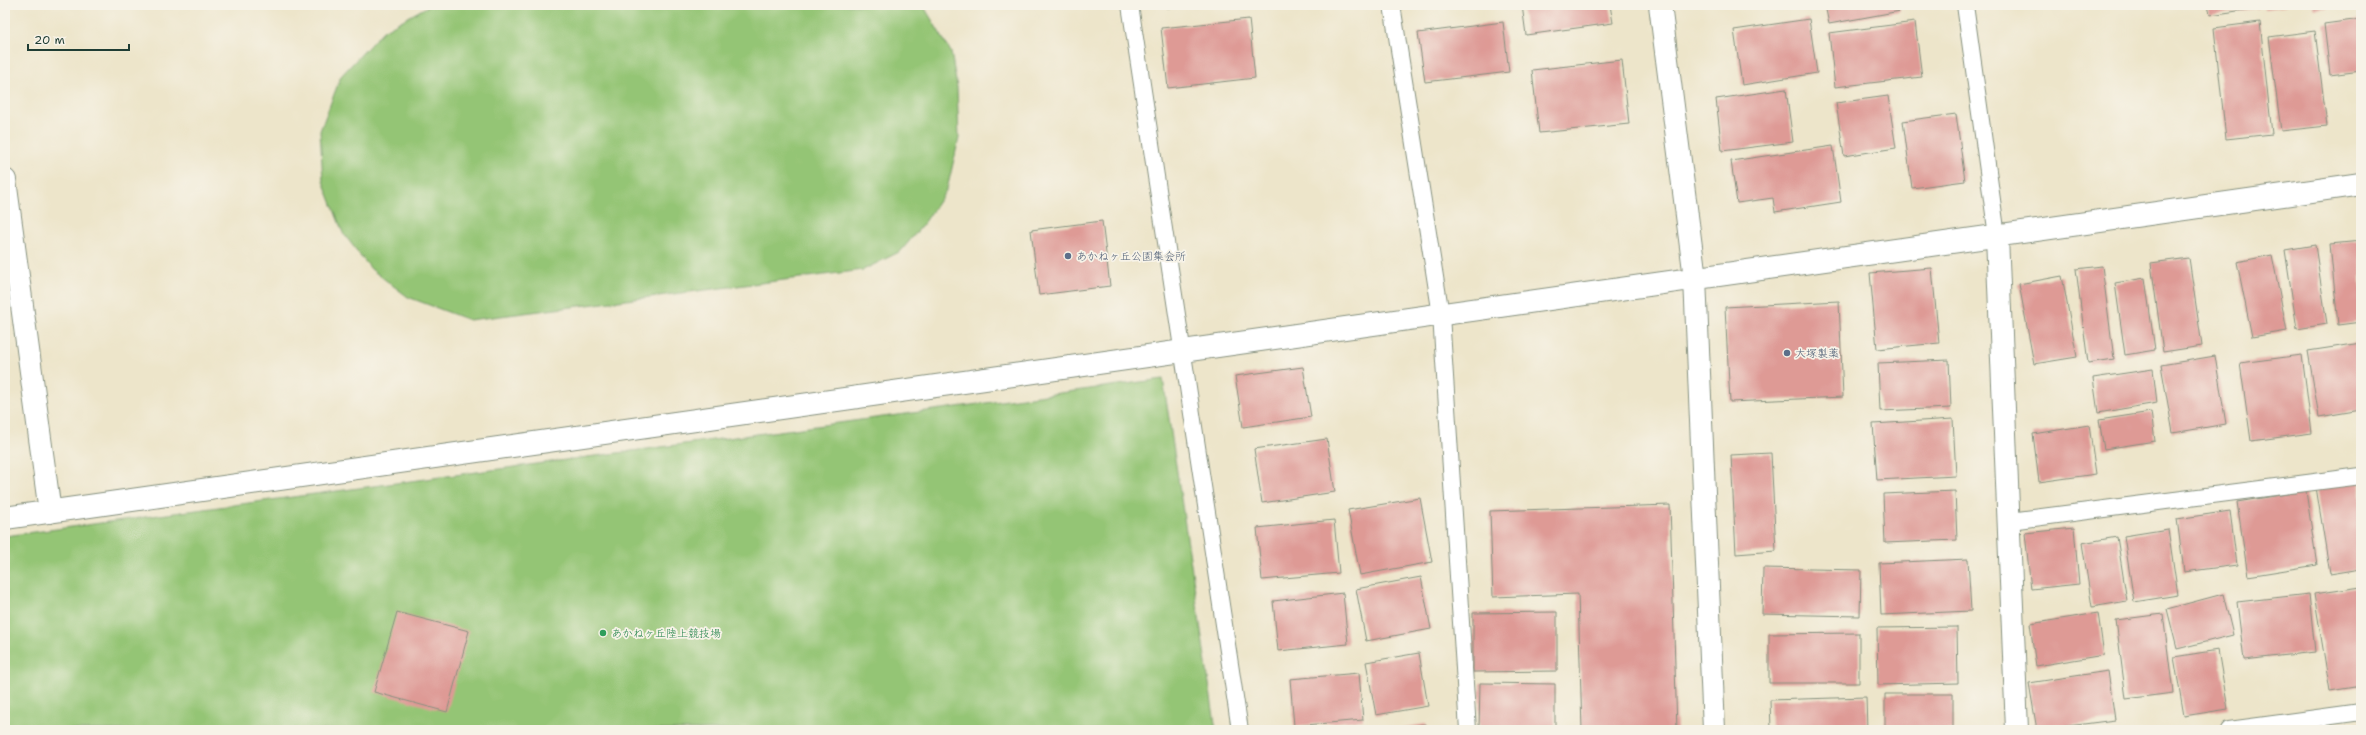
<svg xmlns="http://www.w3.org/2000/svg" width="2366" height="735" font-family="'Shantell Sans','Klee One',sans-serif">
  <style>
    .green { fill: #94c575; stroke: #5a8154 }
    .building { fill: #de9a95 }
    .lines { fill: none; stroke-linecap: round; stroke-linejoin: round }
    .service-casing { stroke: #86917f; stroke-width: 18 }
    .minor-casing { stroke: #86917f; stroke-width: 24 }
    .service { stroke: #fff; stroke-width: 16 }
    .minor { stroke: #fff; stroke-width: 22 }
    .service-dot { fill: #5c6f8a; stroke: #f7f3e8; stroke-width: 1.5 }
    .leisure-dot { fill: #2e9e5b; stroke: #f7f3e8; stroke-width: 1.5 }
    .labels { text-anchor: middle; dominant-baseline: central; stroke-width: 3.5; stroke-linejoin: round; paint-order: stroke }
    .service-label { font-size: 11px; fill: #4e5e75; stroke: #f7f3e8; text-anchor: start }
    .leisure-label { font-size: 11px; fill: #27864d; stroke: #f7f3e8; text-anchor: start }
  </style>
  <rect width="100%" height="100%" fill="#f7f3e8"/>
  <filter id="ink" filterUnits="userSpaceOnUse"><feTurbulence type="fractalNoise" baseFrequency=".025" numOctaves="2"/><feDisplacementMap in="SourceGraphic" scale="8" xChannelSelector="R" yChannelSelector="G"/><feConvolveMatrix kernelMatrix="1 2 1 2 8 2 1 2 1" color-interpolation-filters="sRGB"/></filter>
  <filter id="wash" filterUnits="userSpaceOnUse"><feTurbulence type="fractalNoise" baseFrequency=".012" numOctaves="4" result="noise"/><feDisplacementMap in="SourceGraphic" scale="16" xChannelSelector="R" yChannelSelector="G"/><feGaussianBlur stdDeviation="0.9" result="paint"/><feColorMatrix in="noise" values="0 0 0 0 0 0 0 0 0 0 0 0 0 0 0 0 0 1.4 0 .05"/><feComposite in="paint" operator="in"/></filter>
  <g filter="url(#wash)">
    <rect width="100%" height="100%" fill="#ede5ca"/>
    <path class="green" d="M430,5h493l28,47 6,35 2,51 -12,51 -22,33 -24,29 -38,19 -394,50 -61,-23 -37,-28 -28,-36 -20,-52 -3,-50 21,-55 42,-45z
      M1163,379l53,351h-1211v-194z"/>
    <g id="blocks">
      <path class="building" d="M1167,5h17v1l-17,2z
        M1522,5h88l3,18 -87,12z
        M1825,5h74l1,6 -71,13z
        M2208,5h49l1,3 -48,7z
        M2264,5h23v1l-23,3z
        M2313,5h27v1l-26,3z
        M1249,19l6,59 -87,10 -7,-60z
        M1809,19l8,54 -75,12 -8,-55z
        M2361,19v52l-31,4 -6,-51z
        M1503,22l6,50 -84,10 -7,-49z
        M1915,22l7,55 -87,10 -6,-54z
        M2260,22l12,112 -46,5 -12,-111z
        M2315,31l12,95 -46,5 -12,-94z
        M1622,60l7,64 -90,9 -7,-63z
        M1786,89l7,53 -71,9 -6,-52z
        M1888,96l8,52 -52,8 -8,-53z
        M1956,114l9,67 -53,7 -9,-67z
        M1833,146l8,56 -66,10 -2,-14 -36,5 -6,-42z
        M1102,221l8,65 -71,9 -8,-65z
        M2361,241v81l-23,3 -8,-81z
        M2315,245l12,79 -30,5 -12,-79z
        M2272,255l15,76 -35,6 -15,-75z
        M2189,258l13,88 -39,6 -12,-89z
        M2102,266l12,93 -26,4 -12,-94z
        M1932,268l7,75 -62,6 -7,-76z
        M2062,276l15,81 -43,7 -15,-80z
        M2145,278l10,72 -30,5 -10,-72z
        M1839,301l4,96 -113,5 -5,-95z
        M2361,343v67l-42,7 -11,-66z
        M2302,355l10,78 -61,8 -11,-78z
        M2215,356l11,68 -53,9 -12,-68z
        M1949,360l2,48 -71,3 -2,-48z
        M1303,367l8,50 -68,10 -8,-51z
        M2153,369l4,34 -59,10 -5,-35z
        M2151,412l4,29 -51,8 -5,-29z
        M1953,419l3,57 -79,4 -4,-56z
        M2089,425l7,49 -57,8 -6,-48z
        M1327,439l8,53 -73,11 -8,-54z
        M1771,453l5,98 -40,3 -5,-99z
        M2361,480v89l-31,5 -14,-87z
        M1955,491l2,49 -72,3 -2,-49z
        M2306,491l11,74 -69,11 -11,-74z
        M1420,498l12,64 -72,13 -12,-65z
        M1670,505l7,225h-95l-4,-136 -85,3 -3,-86z
        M2230,511l7,54 -53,7 -7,-53z
        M1334,520l5,53 -77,7 -5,-52z
        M2074,528l5,56 -48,5 -6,-56z
        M2168,529l10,66 -44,7 -10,-66z
        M2117,537l10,64 -35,6 -10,-64z
        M1968,559l3,52 -90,4 -2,-52z
        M1763,568l98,2 -1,46 -98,-2z
        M1421,577l10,52 -65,12 -10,-52z
        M2361,587v99l-31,5 -16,-97z
        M1343,593l5,51 -70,7 -5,-50z
        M2223,594l10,41 -56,14 -10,-40z
        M2309,594l6,58 -71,8 -7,-58z
        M397,612l72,19 -22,81 -73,-20z
        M1557,612v59l-84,1v-59z
        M2098,613l6,42 -68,11 -6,-42z
        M2163,614l10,79 -47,6 -10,-79z
        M1957,627l1,56 -80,2 -1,-57z
        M1859,633v50h-90v-49z
        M2218,650l10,59 -44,7 -10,-59z
        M1419,653l9,53 -52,9 -10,-53z
        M2108,671l7,49 -78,10 -8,-47z
        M1359,673l4,47 -69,6 -4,-47z
        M1480,683l75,1v46l-76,-1z
        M1885,694h68v36h-68z
        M1866,697l1,33h-96l-1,-30z
        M1426,724l1,6h-33v-1z"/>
    </g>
  </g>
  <g filter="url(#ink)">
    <use href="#blocks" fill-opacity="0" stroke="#86917f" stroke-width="1"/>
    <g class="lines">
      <g class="service-casing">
        <path id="service" d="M1130,5l110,725
          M1392,5l49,310 27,415
          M1965,5l32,231
          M2010,521l351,-45
          M2229,730l132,-18"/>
      </g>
      <g class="minor-casing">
        <path id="minor" d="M1660,5l35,273 19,452
          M5,180l45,332
          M1997,236l20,494
          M5,518l2356,-334"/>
      </g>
      <use href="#service" class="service"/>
      <use href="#minor" class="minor"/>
    </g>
  </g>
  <g class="service-dot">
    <circle cx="1068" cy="256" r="4"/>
    <circle cx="1787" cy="353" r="4"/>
  </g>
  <circle class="leisure-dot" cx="603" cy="633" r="4"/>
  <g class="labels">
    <g class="service-label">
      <text x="1076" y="256">あかねヶ丘公園集会所</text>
      <text x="1795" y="353">大塚製薬</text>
    </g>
    <g class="leisure-label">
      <text x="611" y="633">あかねヶ丘陸上競技場</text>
    </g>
  </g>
  <rect width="2366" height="735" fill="none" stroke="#f7f3e8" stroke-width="20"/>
  <path d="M28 44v6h101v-6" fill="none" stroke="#1f3d34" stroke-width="2"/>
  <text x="34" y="44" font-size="12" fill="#1f3d34" stroke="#f7f3e8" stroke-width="3" paint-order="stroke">20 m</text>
</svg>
